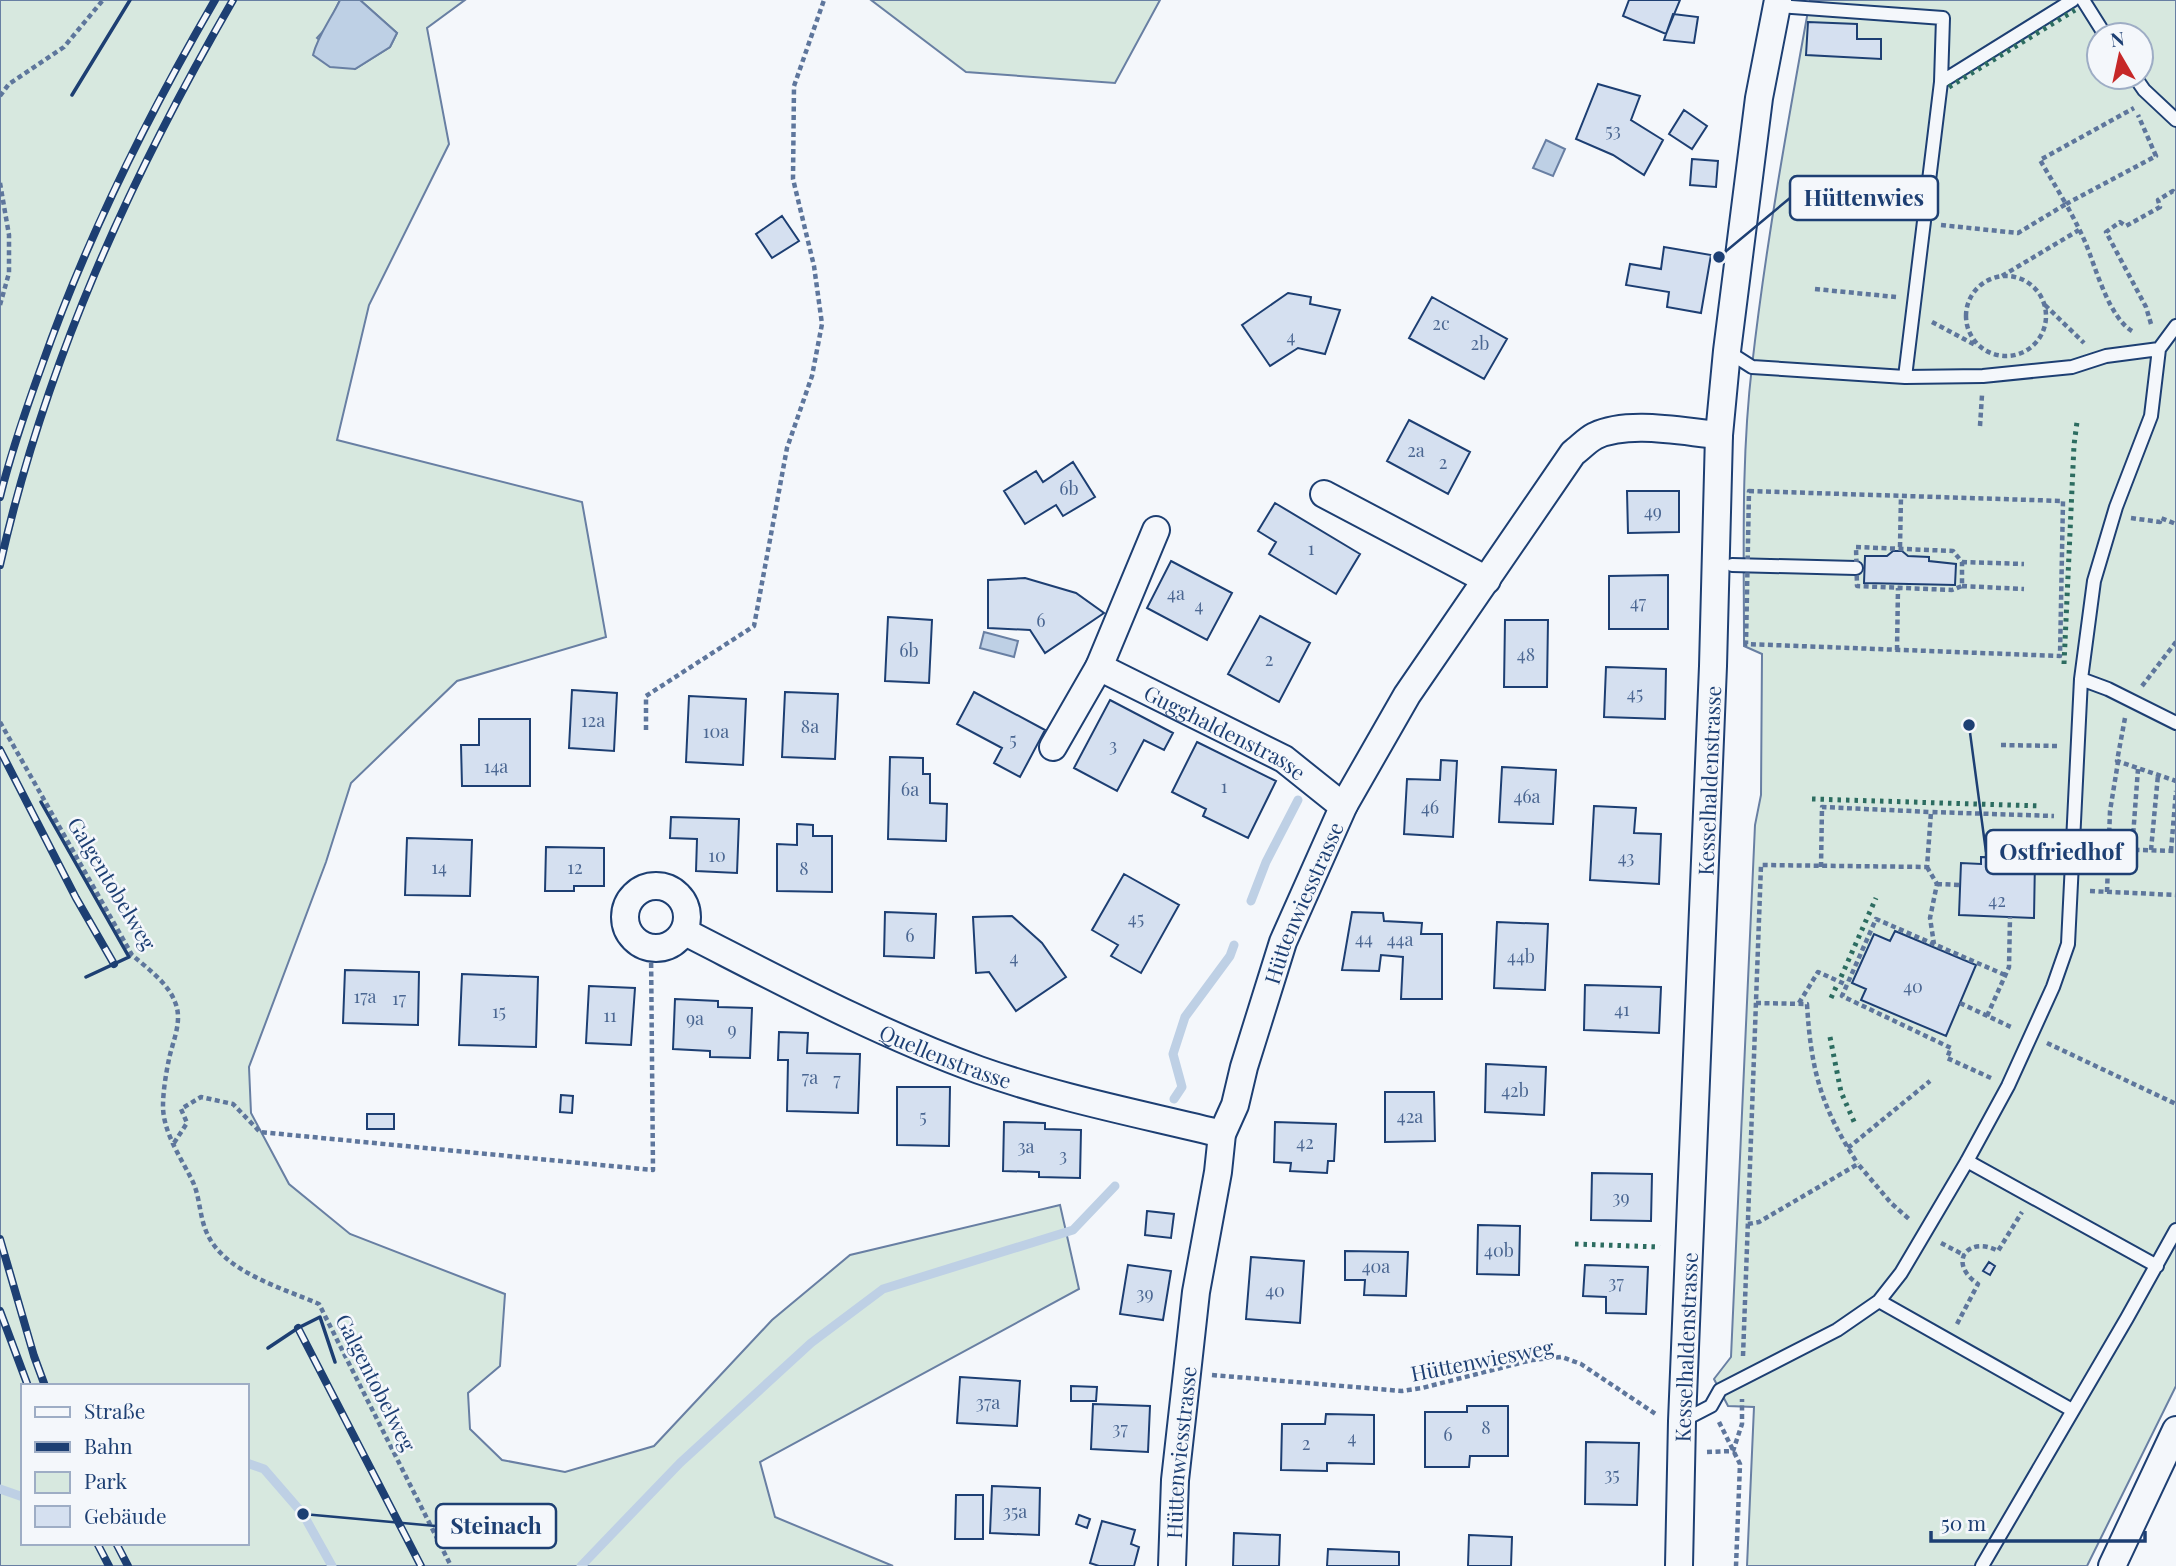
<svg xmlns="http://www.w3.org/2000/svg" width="2176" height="1566" font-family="'Playfair Display',serif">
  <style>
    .green { fill: #d7e8df; stroke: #687fa3; stroke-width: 2; fill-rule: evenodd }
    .water { fill: #bed0e5; stroke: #687fa3; stroke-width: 2 }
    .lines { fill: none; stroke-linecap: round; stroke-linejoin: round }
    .stream { stroke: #bed0e5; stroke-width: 9 }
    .building { fill: #d5e0f0; stroke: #1d3f73; stroke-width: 2 }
    .service-casing { stroke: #1d3f73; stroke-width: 16 }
    .minor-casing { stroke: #1d3f73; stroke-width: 30 }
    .path { stroke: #5e769c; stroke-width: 4.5; stroke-dasharray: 5 3.5; stroke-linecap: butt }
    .service { stroke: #f4f7fb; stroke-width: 12 }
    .minor { stroke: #f4f7fb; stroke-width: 26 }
    .rail-casing { stroke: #1d3f73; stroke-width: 8 }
    .rail { stroke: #f4f7fb; stroke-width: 5; stroke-dasharray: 16; stroke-linecap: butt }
    .hedge { stroke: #2c6c60; stroke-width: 5; stroke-dasharray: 3.5 5; stroke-linecap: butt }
    .wall { stroke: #1d3f73; stroke-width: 3.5 }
    .labels { text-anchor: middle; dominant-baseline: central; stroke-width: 5; stroke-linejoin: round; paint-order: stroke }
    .number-label { font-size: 18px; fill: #4b6792 }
    .street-label { font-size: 21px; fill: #1d3f73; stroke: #f4f7fb }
    .leader { fill: none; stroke: #1d3f73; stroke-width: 2.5 }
    .callout-dot { fill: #1d3f73; stroke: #f4f7fb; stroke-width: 2.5 }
    .callout { fill: #f4f7fb; stroke: #1d3f73; stroke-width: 2.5 }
    .callout-label { font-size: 23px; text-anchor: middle; font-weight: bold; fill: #1d3f73 }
  </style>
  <rect width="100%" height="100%" fill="#f4f7fb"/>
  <path class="green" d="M0,0h340l-13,27 -10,11 38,31 35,-22 7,-14 -37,-33h105l-38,28 22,116 -80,161 -32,135 245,62 24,135 -149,44 -106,102 -25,79 -77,205 2,46 38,71 61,50 155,60 -5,72 -32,27 2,36 32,31 63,12 89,-26 118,-126 78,-65 210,-50 19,84 -319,173 15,55 118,49h-893zM23,1386h224v157h-224z
    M871,0h289l-45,83 -149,-11z
    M1810,0h366v1386l-89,180h-340l7,-159 -26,-1 -14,-27 17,-22 24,-532 6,-30 1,-141 -18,-8c0,-93 -3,-187 8,-280 14,-123 36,-245 58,-366zM2099,35h42v42h-42z"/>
  <path class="water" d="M340,0h20l37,33 -7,14 -35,22 -25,-2 -17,-12c5,-20 18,-36 27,-55z
    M1546,140l19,9 -12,27 -20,-8z
    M984,632l34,9 -4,16 -34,-9z"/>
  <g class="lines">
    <path class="stream" d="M1251,901l15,-39 32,-62
      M1174,1099l8,-12 -9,-33 12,-37 45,-61 4,-11
      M247,1463l17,6 39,45 29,52
      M0,1489l23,8
      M581,1566l99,-103 131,-120 72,-54 190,-59 42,-44"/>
  </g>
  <path class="building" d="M1629,0h51l-14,34 -43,-18z
    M1673,14l25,3 -4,26 -30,-3z
    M1808,22l49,2v15h24v20l-75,-4z
    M1598,84l42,12 -9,24 32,20 -19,35 -31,-20 -37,-16z
    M1684,110l23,16 -15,23 -23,-15z
    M1692,159l26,2 -2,26 -26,-2z
    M782,216l17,25 -27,17 -16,-24z
    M1664,247l47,8 -10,58 -34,-6 2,-15 -43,-7 4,-21 31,5z
    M1288,293l23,4 -1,7 30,6 -15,44 -27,-6 -28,18 -28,-41z
    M1432,297l75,42 -23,40 -75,-41z
    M1409,420l61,32 -22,42 -61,-33z
    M1073,462l22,35 -32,19 -7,-11 -31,19 -21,-33 32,-20 7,11z
    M1627,491h52v41l-51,1z
    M1275,503l85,51 -24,40 -67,-40 7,-12 -18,-11z
    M1893,551h9l6,5 21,1v4l27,3 -1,21 -91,-2 1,-27h22z
    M1171,561l61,32 -25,47 -60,-32z
    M1668,575v54h-59v-53z
    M1025,578l51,15 28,20 -59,40 -15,-23 -42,-2v-48z
    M1260,616l50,27 -31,59 -51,-28z
    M888,617l44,3 -3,63 -44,-2z
    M1505,620h43l-1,67h-43z
    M1606,667l60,2 -1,50 -61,-2z
    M572,690l45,3 -3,58 -45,-3z
    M785,692l53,2 -3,65 -53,-2z
    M974,692l71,38 -25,47 -26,-14 8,-15 -45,-24z
    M689,696l57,3 -3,66 -57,-3z
    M1110,700l63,33 -9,17 -20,-10 -27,51 -43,-23z
    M479,719h51v67h-68l-1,-41h18z
    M1197,742l79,39 -28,57 -45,-22 3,-7 -34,-17z
    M890,757l33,1v16h7v29l17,1 -1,37 -58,-2z
    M1441,760l16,1 -4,76 -49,-3 3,-55 33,1z
    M1502,767l54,3 -3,54 -54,-2z
    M1594,806l42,2 -2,25 27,1 -2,50 -69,-4z
    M671,817l68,2 -2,54 -41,-2 1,-32 -27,-1z
    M797,824l16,1v11h19v56l-55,-1v-47l20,1z
    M407,838l65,2 -2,56 -65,-1z
    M546,847l58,1v38h-30v5h-29z
    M1981,857l54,1 -1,60 -75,-3 2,-52 20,1z
    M1124,874l55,31 -38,68 -30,-17 7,-11 -26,-15z
    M885,912l51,2 -2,44 -50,-2z
    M1352,912l31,1 1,8 38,2 -1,11h21v65h-41l2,-42 -22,-2 -2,16 -37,-1z
    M1012,916l30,27 24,34 -50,34 -27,-39 -13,1 -3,-56z
    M1497,922l51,2 -3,66 -51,-2z
    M1895,931l81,34 -30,71 -85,-36 5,-11 -14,-6 22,-49 16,7z
    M345,970l74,2 -1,53 -75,-2z
    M462,974l76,3 -2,70 -77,-2z
    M1585,985l76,2 -2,46 -75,-3z
    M589,986l46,2 -4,57 -45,-2z
    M675,999l43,2v6l34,1 -2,50 -40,-1v-6l-37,-2z
    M779,1032l29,1 -1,20 53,1 -2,59 -71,-2 1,-51h-10z
    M1486,1064l60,3 -2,48 -59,-3z
    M897,1087h53l-1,59 -52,-1z
    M1385,1092h49l1,49 -50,1z
    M561,1095l12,1 -1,17 -12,-1z
    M367,1114h27v15h-27z
    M1004,1122l41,1v6l36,1 -1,48 -41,-1v-5l-36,-1z
    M1275,1122l61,2 -2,37h-6l-1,12 -37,-2 1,-8 -17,-1z
    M1592,1173l60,1 -1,47 -60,-1z
    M1147,1211l27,3 -3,24 -26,-3z
    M1478,1225l42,1 -1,49 -42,-1z
    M1345,1251l63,1 -2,44 -42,-1 1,-15h-20z
    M1251,1257l53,4 -4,62 -54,-4z
    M1989,1262l6,4 -5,9 -7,-4z
    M1128,1265l43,6 -8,49 -43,-6z
    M1585,1265l63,2 -2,47 -40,-1v-16l-23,-1z
    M960,1377l60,4 -3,45 -60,-3z
    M1071,1386l26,1 -1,14h-25z
    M1093,1404l57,2 -2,46 -57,-3z
    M1467,1406h41v50h-38l-1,11h-44v-55h42z
    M1326,1414l48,1v49l-47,-1v8l-46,-1 1,-46h43z
    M1586,1442l53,1 -2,62 -52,-1z
    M992,1486l48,2 -1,47 -49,-2z
    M956,1495h27v44h-28z
    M1079,1515l11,4 -3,9 -11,-4z
    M1102,1521l33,9 -4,14 8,3 -5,19h-35l-9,-3z
    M1234,1533l46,2 -1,31h-46z
    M1469,1535l43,2 -1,29h-43z
    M1328,1549l71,3v14h-72z"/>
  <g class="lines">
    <g class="service-casing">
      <path id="service" d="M2083,0l22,35
        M1777,6l166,12 -2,64
        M2135,77l9,13 32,30
        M2159,349l17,-23
        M1905,377l36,-295 132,-82
        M1732,565l124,3
        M2081,679l27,10 68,34
        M1967,1161l190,105
        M1879,1301l193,109
        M1682,1421l29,-15 9,-16 117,-60 42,-29 22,-28 65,-110 42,-77 45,-99 15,-43 13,-265 13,-98 22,-74 35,-91 8,-67 -53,7 -34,11 -89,9 -78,1 -153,-10 -25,-16
        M1982,1566l145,-248 49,-88"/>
    </g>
    <g class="minor-casing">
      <g id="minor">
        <path d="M1324,494l163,86"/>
        <path id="s1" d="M1099,667l185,92 50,40 10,6"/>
        <path d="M1053,747l46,-80 57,-137"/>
        <circle cx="656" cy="917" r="31"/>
        <path id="s2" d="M685,932c96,49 192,101 294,138 79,28 162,44 243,64"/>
        <path id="s3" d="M1172,1566l3,-86 12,-107 9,-81 22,-120 4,-38 13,-29 9,-38 39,-125 61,-137 63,-110 166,-242c7,-5 14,-13 22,-17 34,-16 88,-4 124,-1"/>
        <path id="s4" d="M1679,1566l3,-145 31,-755 6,-231 8,-84 32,-253 19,-98"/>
        <path d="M2112,1566l64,-136"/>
      </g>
    </g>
    <path class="path" d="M0,96l9,-12 55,-37 39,-47
      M0,183l9,52v38l-9,32
      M1941,225l77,8 48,-29 -26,-44 94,-52
      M2002,276l77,-46
      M1966 316a40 40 0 1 1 80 0a40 40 0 1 1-80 0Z
      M1815,289l81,8
      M2045,305l39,38
      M1932,322l45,24
      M2151,324l-5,-17 -40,-75 14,-10 6,4 34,-19 -2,-7 15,-9 3,3
      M2132,331c-23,-14 -36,-62 -46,-87 -6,-14 -13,-27 -20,-40l90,-48 -18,-41
      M1980,426l2,-31
      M1749,491l314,10 -3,155 -314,-12z
      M2131,518l29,4 1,-4 15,6
      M1856,547l97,4 9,11v24l-10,4 -95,-4z
      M1900,547l1,-51
      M1962,562l62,2
      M1962,586l62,3
      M1897,650l1,-62
      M2142,686l34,-44
      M2125,718l-8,43 59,20
      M0,722l132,233c15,13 36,28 43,47 8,19 -2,38 -6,57 -3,14 -6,33 -6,47 0,26 18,52 29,74 8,16 7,34 14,51 16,41 77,57 113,73l132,262
      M646,730v-34l108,-70 33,-178 25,-72 10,-52 -8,-58 -21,-87 1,-93 30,-86
      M2001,745l58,1
      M2109,849l67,2
      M2132,850l6,-81
      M2151,850l7,-75
      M2171,851l5,-60
      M1821,867l1,-60 109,5
      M1927,867l10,17 -7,34 4,26
      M1937,884l23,1
      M2090,891l86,4
      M2107,892l3,-81 8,-49
      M1756,1003l51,1c4,67 14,103 51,160
      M1799,1003l19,-31 29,13
      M1960,1003l53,25
      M1987,1016l22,-49 1,-50
      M2047,1043l129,61
      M1991,1078l-44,-20 4,-10 -109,-52 34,-77 129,56
      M174,1143l13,-20 -6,-14 20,-12 32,7 27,28 393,38 -2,-221
      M1848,1148l82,-67
      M1748,1224l11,-2 99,-58 33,39 18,16
      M1941,1243l23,12
      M1957,1324l21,-40c-32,-22 -9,-49 20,-33l24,-39
      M1743,1356l18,-491 166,2 4,-55 123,4
      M1212,1375l190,16 20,-3 110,-28 30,-3 19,7 76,51
      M1719,1422l21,42 -4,102
      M1707,1452l26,-1 9,-27v-25"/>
    <use href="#service" class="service"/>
    <use href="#minor" class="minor"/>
    <g class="rail-casing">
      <path id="rail" d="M0,497c11,-45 26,-88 42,-132 45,-128 105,-248 173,-365
        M0,565c46,-204 129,-385 233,-565
        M0,750l76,148 38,66
        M0,1239l34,117 11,30
        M0,1311l28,75
        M298,1328l123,238
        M97,1543l12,23
        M116,1543l12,23"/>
    </g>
    <use href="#rail" class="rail"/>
    <path class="hedge" d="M1949,87l126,-77
      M2064,664l10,-219 3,-23
      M1812,799l229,7
      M1841,977l35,-79
      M1831,998l6,-13
      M1830,1037l11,55 15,34
      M1575,1244l85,3"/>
    <path class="wall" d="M72,95l58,-95
      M41,802l88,155 -43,20
      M268,1348l30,-20 22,-11 15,45"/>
  </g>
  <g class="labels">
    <g class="number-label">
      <text x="1613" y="130">53</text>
      <text x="1441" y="323">2c</text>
      <text x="1291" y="336">4</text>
      <text x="1480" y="343">2b</text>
      <text x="1416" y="450">2a</text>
      <text x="1443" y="462">2</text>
      <text x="1069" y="488">6b</text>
      <text x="1653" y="511">49</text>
      <text x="1311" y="548">1</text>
      <text x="1176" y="593">4a</text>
      <text x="1638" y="602">47</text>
      <text x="1199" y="605">4</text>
      <text x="1041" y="620">6</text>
      <text x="909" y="650">6b</text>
      <text x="1526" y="654">48</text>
      <text x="1269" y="659">2</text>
      <text x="1635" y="693">45</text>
      <text x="593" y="720">12a</text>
      <text x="810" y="726">8a</text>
      <text x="716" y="731">10a</text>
      <text x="1013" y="739">5</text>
      <text x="1113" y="745">3</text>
      <text x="496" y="766">14a</text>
      <text x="1224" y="786">1</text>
      <text x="910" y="789">6a</text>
      <text x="1527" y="796">46a</text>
      <text x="1430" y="807">46</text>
      <text x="717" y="855">10</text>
      <text x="1626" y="857">43</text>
      <text x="439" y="867">14</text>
      <text x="575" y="867">12</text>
      <text x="804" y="868">8</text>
      <text x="1997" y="900">42</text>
      <text x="1136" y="918">45</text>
      <text x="910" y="935">6</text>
      <text x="1364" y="938">44</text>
      <text x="1400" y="939">44a</text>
      <text x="1521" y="956">44b</text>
      <text x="1014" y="957">4</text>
      <text x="1913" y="986">40</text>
      <text x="365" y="996">17a</text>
      <text x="399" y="998">17</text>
      <text x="1622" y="1009">41</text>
      <text x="499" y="1011">15</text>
      <text x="610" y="1015">11</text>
      <text x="695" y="1018">9a</text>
      <text x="732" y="1029">9</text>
      <text x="810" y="1077">7a</text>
      <text x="837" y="1079">7</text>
      <text x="1515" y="1090">42b</text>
      <text x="923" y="1116">5</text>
      <text x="1410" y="1116">42a</text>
      <text x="1305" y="1142">42</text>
      <text x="1026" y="1146">3a</text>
      <text x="1063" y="1155">3</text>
      <text x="1621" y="1197">39</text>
      <text x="1499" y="1250">40b</text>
      <text x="1376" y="1266">40a</text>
      <text x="1616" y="1282">37</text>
      <text x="1275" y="1290">40</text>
      <text x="1145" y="1293">39</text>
      <text x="988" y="1402">37a</text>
      <text x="1486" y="1427">8</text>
      <text x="1120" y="1428">37</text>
      <text x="1448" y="1434">6</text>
      <text x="1352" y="1437">4</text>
      <text x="1306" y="1443">2</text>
      <text x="1612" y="1474">35</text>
      <text x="1015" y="1511">35a</text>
    </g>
    <g class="street-label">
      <text stroke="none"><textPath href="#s1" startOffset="142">Gugghaldenstrasse</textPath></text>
      <text stroke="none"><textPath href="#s4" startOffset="786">Kesselhaldenstrasse</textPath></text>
      <text transform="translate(113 883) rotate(59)">Galgentobelweg</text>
      <text stroke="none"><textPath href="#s3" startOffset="681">Hüttenwiesstrasse</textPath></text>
      <text stroke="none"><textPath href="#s2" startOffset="289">Quellenstrasse</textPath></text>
      <text stroke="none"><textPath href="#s4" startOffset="219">Kesselhaldenstrasse</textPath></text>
      <text transform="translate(1482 1359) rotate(-11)">Hüttenwiesweg</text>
      <text transform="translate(377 1382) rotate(63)">Galgentobelweg</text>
      <text stroke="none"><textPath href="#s3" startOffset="114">Hüttenwiesstrasse</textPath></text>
    </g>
  </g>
  <path class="leader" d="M1719 257L1790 198M1969 725L1986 852M303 1514L436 1526"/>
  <g class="callout-dot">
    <circle cx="1719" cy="257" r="7"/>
    <circle cx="1969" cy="725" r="7"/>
    <circle cx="303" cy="1514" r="7"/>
  </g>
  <g class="callout">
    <rect x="1790" y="176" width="148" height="44" rx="7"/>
    <rect x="1986" y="830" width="151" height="44" rx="7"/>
    <rect x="436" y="1504" width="120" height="44" rx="7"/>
  </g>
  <g class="callout-label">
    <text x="1864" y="206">Hüttenwies</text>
    <text x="2061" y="860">Ostfriedhof</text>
    <text x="496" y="1534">Steinach</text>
  </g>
  <rect x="21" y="1384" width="228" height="161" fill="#f4f7fb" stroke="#9eadc5" stroke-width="2"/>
  <rect x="35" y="1407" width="35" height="10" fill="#f4f7fb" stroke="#9eadc5" stroke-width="2"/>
  <text x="84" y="1419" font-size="21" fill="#1d3f73">Straße</text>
  <rect x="35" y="1442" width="35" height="10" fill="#1d3f73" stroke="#9eadc5" stroke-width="2"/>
  <text x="84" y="1454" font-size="21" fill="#1d3f73">Bahn</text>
  <rect x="35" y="1472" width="35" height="21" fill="#d7e8df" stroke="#9eadc5" stroke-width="2"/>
  <text x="84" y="1489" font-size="21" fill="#1d3f73">Park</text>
  <rect x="35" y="1506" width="35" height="21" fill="#d5e0f0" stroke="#9eadc5" stroke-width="2"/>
  <text x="84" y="1524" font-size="21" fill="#1d3f73">Gebäude</text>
  <g transform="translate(2120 56) rotate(351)"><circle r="33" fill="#f4f7fb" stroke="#9eadc5" stroke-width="2"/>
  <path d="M0-5L12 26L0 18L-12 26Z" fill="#c62828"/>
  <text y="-10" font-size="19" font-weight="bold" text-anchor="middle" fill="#1d3f73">N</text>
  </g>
  <path d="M1931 1531v10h214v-10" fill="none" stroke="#1d3f73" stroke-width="3.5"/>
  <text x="1941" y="1531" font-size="21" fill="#1d3f73" stroke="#f4f7fb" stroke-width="5" paint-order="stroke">50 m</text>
</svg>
